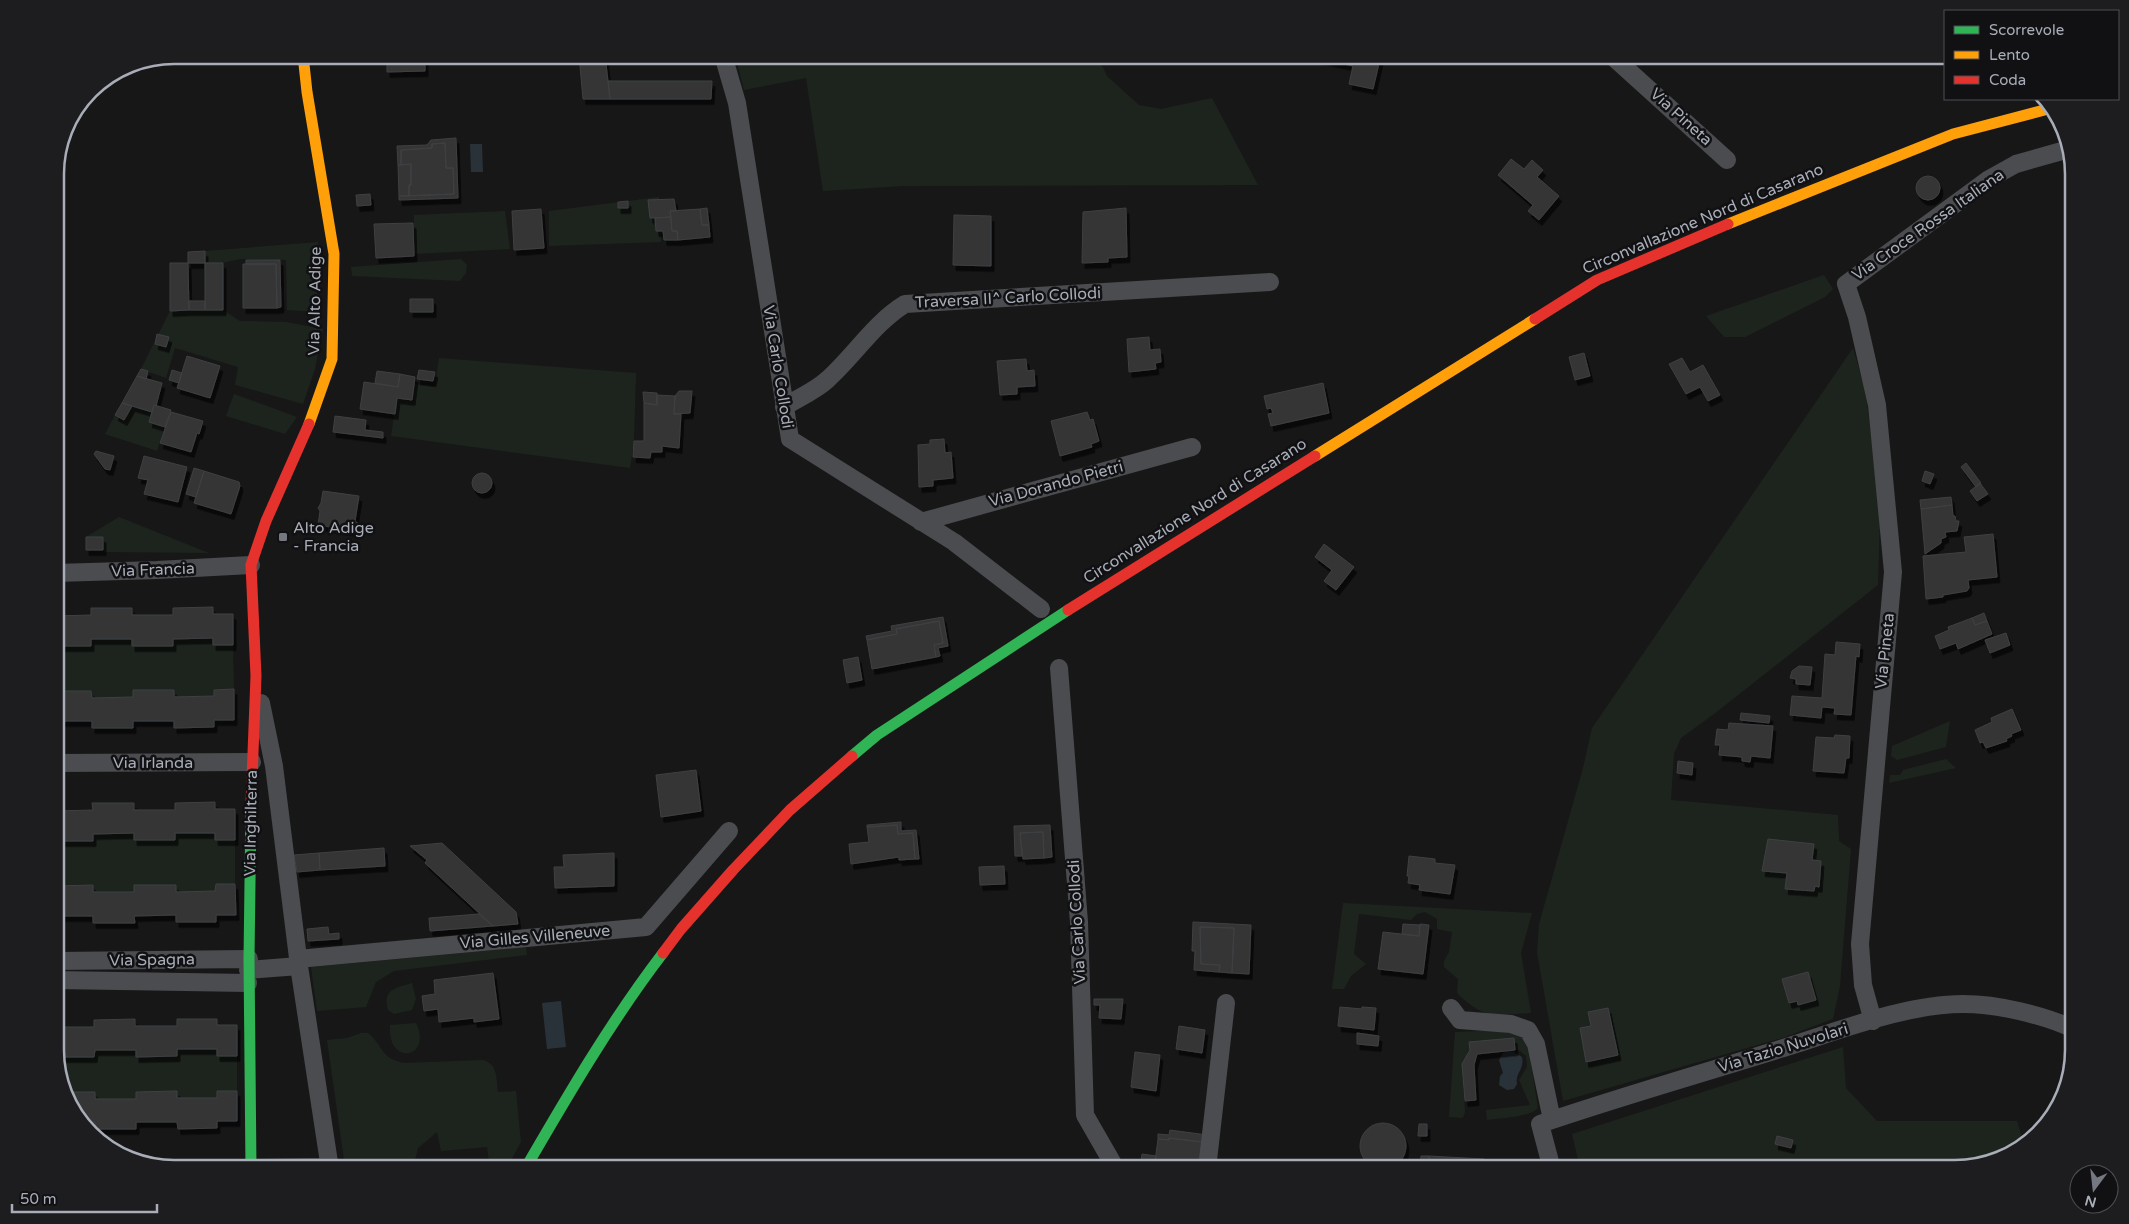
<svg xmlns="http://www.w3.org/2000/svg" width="2129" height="1224" font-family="'Varela Round',sans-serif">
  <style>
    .green { fill: #1d241e }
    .water { fill: #2a3239 }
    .building { fill: #353536; stroke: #3f4043; filter: url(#shadow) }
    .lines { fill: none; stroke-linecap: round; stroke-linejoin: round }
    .street { stroke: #4b4c50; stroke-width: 18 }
    .fast { stroke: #30b455; stroke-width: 11 }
    .slow { stroke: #ff9f0a; stroke-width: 11 }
    .jam { stroke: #e5322d; stroke-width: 11 }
    .poi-dot { fill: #757880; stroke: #111113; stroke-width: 2 }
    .labels { text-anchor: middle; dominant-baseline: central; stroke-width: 5; stroke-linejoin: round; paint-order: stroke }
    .street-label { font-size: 16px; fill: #a8adb8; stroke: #111113 }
    .poi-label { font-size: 16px; fill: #a8adb8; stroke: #111113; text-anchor: start }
    .rim { fill: none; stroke: #a8adb8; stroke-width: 2.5 }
  </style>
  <defs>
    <filter id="shadow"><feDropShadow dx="3" dy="5.5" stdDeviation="0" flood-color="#0009"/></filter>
  </defs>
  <rect width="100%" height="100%" fill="#171717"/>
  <path class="green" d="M735,55h362l10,21 32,29 22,4 51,-11 46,87 -354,1 -81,5 -17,-113 -62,12z
    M659,197l2,45 -112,4v-35z
    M505,211l5,38 -96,5v-39z
    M318,242l-1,70 -30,-2 -1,-50 -46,-1 -17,4h-18v-12z
    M461,259l6,6 -1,8 -6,8 -108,-5 -1,-9z
    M1824,275l9,14 -8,8 -80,40h-21l-18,-21z
    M223,310l17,11 46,1 37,7 -8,40 -12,35 -68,-19 3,-18 -63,-19 -9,30 -25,-9 29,-58z
    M1853,348l13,44 14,124 -2,69 -164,129 -33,24 -7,16 -3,46 167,15 1,26 12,8 -11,137 -7,33 -51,19 -219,63 -26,-149 2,-28 44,-156 9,-40z
    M439,358l197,15 -2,68 -4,27 -239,-32 6,-38 14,2 3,-16 21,3z
    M234,394l63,23 -12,17 -59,-18z
    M132,406l20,6 -2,10 15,5 -8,24 -52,-17 10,-19 9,5z
    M119,517l90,36 -105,-1 -1,-15h-17z
    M213,638l1,7h19l1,44 -20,1v6l-40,1 -1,-7h-40v7l-41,1 -1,-7h-36v-45h36v-7h41l1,7h40v-7z
    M1950,721l-4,26 -49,13 -6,-4 1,-10z
    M1946,759l10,9 -67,15 1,-8h10l3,-5z
    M134,833v7h41v-7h40v7h20v44h-19l-1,7 -39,1 -1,-7h-40l-1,7h-41v-7l-38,1v-45h38v-7z
    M1343,903l189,10 -11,40 10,60c-36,2 -47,7 -74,-20l1,-14 -14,-12v-6l5,-9 3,-20 -15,-3v-10l-12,-7 -8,2 -6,6 -52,-6 -5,40 12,10 -15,12 -7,13h-12z
    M526,947l1,8 -133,16 -18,11 -10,25 -49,4 -6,-44z
    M412,983l4,16 -4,11 -18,4 -6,-4c-6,-21 8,-22 24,-27z
    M416,1023c13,26 -10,40 -22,23 -4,-6 -4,-14 -4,-21z
    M1502,1030l20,7 6,7 10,64c-7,9 -39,10 -51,12l-1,-10 44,-5 -11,-25 8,-13 -1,-11 -7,-6h-4l-1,-12 -44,4v8l-8,14 3,48 -2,6 -14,-1 6,-85z
    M361,1033h7c16,13 12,26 37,30l78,-3c15,4 13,18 15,32l18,-1 5,51 -15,27h-16l-3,-22 -46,4 -4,-19 -19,16 -3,12 -7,6 -17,3 -46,-2 -18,-127 20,-2z
    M1843,1047l3,41 31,33h140l7,23 -9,9 -59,16h-376l-8,-35z
    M177,1049h40v7h20v35h-20v7h-40v-7l-41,1v7h-41v-7h-29l-11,-35h39l1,-7h41v7l40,-1z"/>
  <path class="water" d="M470,144h12l1,28h-12z
    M561,1001l5,46 -19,2 -5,-46z
    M1512,1051l10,6c3,12 -7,16 -5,27l-3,5 -7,1 -8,-5 1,-9 3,-3 -4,-13 4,-7z"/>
  <path class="building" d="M387,55h38v16l-38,1z
    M579,55h26l5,44h-27z
    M1318,55h63l-8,34 -24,-5 4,-18 -36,-8z
    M608,81h104l-1,18h-101z
    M456,138l2,60 -59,2v-4l55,-2 -1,-26h-7l-1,-25 -13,1v4l-31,2v15h-3l-1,-19 30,-1 4,-5z
    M445,143l1,25h7l1,26 -45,2v-11h2v-21l-10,1v-15l31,-2v-4z
    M1511,159l13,10 8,-9 11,10 -6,7 22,19 -20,24 -11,-9 5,-6 -35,-30z
    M411,164v21h-2v11h-10l-1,-31z
    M1916 188a12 12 0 1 1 24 0a12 12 0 1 1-24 0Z
    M370,194l1,11 -14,1 -1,-11z
    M674,199l2,12h-6l1,6 -21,1 -2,-18z
    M628,201v7h-10v-6z
    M707,208l2,17h-7l-2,-16z
    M1126,208l1,49 -19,1v4l-26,1 1,-51z
    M541,209l3,39 -30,2 -2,-39z
    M700,209l2,16h7l1,12 -32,3 -1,-9h-5l-2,-20z
    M954,215l37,1v50l-38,-1z
    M671,217l1,14h5l1,9h-14l-1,-9h-7l-1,-13z
    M413,223l1,33 -38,2 -2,-34z
    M205,251v12h-17v-11z
    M246,260h34l1,47 -4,1 -1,-44h-30z
    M170,263h18l1,47 -19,1z
    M205,263h18v47h-18z
    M243,264h33l1,44h-34z
    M410,299h23v13h-23z
    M189,301h16v9h-16z
    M157,334l12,3 -3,10 -11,-3z
    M1149,337l1,13 10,-1 1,13 -6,1 1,6 -27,3 -2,-33z
    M1584,353l6,23 -15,4 -6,-23z
    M187,356l33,10 -10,32 -33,-10z
    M1682,358l8,14 13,-7 17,30 -12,6 -8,-14 -14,7 -17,-30z
    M1026,359l1,12 7,-1 1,16 -18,1v7l-17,1 -3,-34z
    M141,369l7,2 -2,8 -9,-3z
    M172,370l10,3 -3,10 -10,-3z
    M419,370l16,2 -2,9 -16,-2z
    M377,371l23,3 -2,13 -23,-4z
    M400,374l15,3 -3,23 -15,-2 -2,16 -35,-5 4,-27 34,5z
    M137,376l25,7 -6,23 -2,-1 -2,7 -30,-9z
    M1323,383l6,30 -58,13 -3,-12 5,-1 -2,-5 -4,1 -3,-13z
    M679,391h13l-2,22 -16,1 1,-18z
    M643,392l14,1v12l-13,-2z
    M657,395l18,1 -1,18h7l-2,34 -17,-2v6h-11l-1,6 -17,-1 1,-16h10v-38l13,2z
    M122,403l10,3 -8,14 -9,-5z
    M154,405l17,5 -6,17 -16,-5z
    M171,412l32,9 -4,13 -2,-1 -6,19 -31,-9z
    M1087,412l3,8 3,-1 6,22 -8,3 1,3 -32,9 -9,-35z
    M335,416l31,4 -1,10 18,2v6l-50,-6z
    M944,439l1,14 6,-1 2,26 -20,2v6l-14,1 -1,-42 12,-1v-4z
    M96,451l18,5 -4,14 -5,-1 -11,-15z
    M144,456l43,11 -9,35 -34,-8 4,-14 -10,-2z
    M1966,463l15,20 -5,4 -15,-20z
    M194,468l10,3 -8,26 -10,-3z
    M204,471l35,11 1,4 -9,28 -37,-11z
    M1925,471l9,3 -4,10 -8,-3z
    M472 483a10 10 0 1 1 20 0a10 10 0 1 1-20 0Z
    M1980,483l8,11 -11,7 -7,-10z
    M323,491l36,5 -4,25 4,3v4l-5,3 -36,-6 2,-14 -2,-3 3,-5z
    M1951,497l1,8 -31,4 -1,-9z
    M1952,505l1,11h2l1,5h3l-2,10 -12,1 1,5 -5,2v4l-16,11 -4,-45z
    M1993,534l4,43 -29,3 1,8 -2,3 -24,4v2l-17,2 -3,-43 43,-4 -2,-15z
    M86,537h17v13h-17z
    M1324,544l30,23 -18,23 -12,-9 8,-11 -17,-13z
    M213,607v7h20v31h-20v-7l-40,1v7h-41v-7h-41v7h-36v-30l36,-1v-7h41v7h41v-7z
    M1984,613l3,8 -12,4 -3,-7z
    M943,617l5,29 -10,2 2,8 -4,1 -2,-12 9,-2 -4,-22 -43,8 1,5 -30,6 -1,-4 26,-5 -1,-5z
    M1972,618l3,7 12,-4 5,13 -34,15 -2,-6 -16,6 -5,-13 14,-6 -1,-3z
    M939,621l4,22 -9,2 2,12 -64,12 -5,-29 30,-6 -1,-5z
    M2006,633l4,12 -20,8 -5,-13z
    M1836,642l24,2 -1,13 -3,-1 -5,59 -17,-1 1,-6 -13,-1 -1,11 -31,-3 2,-19 30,2 3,-44 10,1z
    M858,657l4,23 -15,3 -4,-23z
    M1799,666l13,1 -2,18 -14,-1v-5l-6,-1 2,-7z
    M234,689v31h-20v7l-40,1v-7h-41v7h-41v-7h-37v-30h36l1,7 41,-1v-7h41v7l40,-1v-6z
    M2012,709l9,21 -10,4 1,2 -6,3 1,2 -21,7 -3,-6 -3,1 -5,-13 17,-8 -1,-4z
    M1741,713l29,3 -1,7 -29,-3z
    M1729,723l44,3 -3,32 -19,-2 -1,6 -8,-1v-4l-23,-2 1,-10h-5l2,-16 11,1z
    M1835,735l15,1 -1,22h-3l-2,15 -31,-2 3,-34 18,1z
    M1678,761l15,2 -1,12 -15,-2z
    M696,770l5,41 -40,6 -5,-42z
    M215,802v7h20v31h-20v-7h-40v7h-41v-7l-41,1v7h-38v-30l38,-1 -1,-7h42v7h41v-7z
    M901,822v9l15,-1 3,29h-4l-2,-26 -15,1 -1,-9 -30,2v-2z
    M897,825l1,9 15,-1 2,26 -16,1v-3l-48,7 -2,-20 20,-2 -2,-15z
    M1050,825l2,32 -8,1 -1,-26 -23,1 2,23h-7l-1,-30z
    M1043,832l1,26 -21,1 -3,-26z
    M1768,839l46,5 -2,16 9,1 -2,26 -4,-1 -1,5 -29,-2 2,-16 -25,-2z
    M442,843l74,69 2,12 -25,2 -68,-63 2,-3 -17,-14z
    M384,848l1,18 -65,4 -1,-17z
    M319,853l1,17 -23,2 -3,-17z
    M614,853v33l-59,2 -1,-21h10l-1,-12z
    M1409,856l26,3v4l20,2 -5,29 -31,-4 1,-5 -12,-2 1,-7h-2z
    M1004,866l1,18 -25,1 -1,-18z
    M216,884h19l1,31h-20v7h-40v-7l-42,1 1,7h-42v-7h-38v-30l38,-1v7h41v-7h42v7l39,-1z
    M479,914l14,12 -63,5 -1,-13z
    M1193,922l58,3 -2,49 -17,-1 2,-45 -34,-1 1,37 19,1 -1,7 -25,-2 1,-19h-3z
    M1403,924l17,1 -1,11 -17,-2z
    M1420,924l9,1 -6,49 -45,-5 5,-37 36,4z
    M328,927l1,7 10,-1v6l-31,2 -1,-12z
    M1200,927l34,1 -2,45 -13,-1 1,-7 -19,-1z
    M1808,972l8,28 -18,5 -1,-4 -8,2 -7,-24z
    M493,973l6,46 -25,3v-4l-35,4 -1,-13 -14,2 -2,-15 13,-2 -1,-14z
    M1094,999h29l-2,20 -22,-1 1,-13h-6z
    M1340,1007l22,2v-2l14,1 -2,22 -36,-4z
    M1608,1008l10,47 -32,7 -6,-34 11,-2 -3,-14z
    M135,1019v7h42v-7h40v6h20v31h-20v-7h-40v7l-41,1v-7h-41l-1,7h-39v-30h39v-7z
    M1179,1026l26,4 -3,23 -26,-4z
    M1357,1033l22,3 -1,10 -21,-2z
    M1514,1038l1,12 -38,4 -3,11 2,35 -11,1 -3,-37 8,-14 -1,-8z
    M1135,1052l25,3 -4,36 -25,-4z
    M177,1091v7h40v-7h20v30h-20v7l-39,1 -1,-7h-41v7h-41v-7l-11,1 -13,-13 -5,-18h29v7h41v-7z
    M1360 1146a23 23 0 1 1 46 0a23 23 0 1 1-46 0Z
    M1419,1124h8v12h-9z
    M1170,1130l37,5 -4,34h-5l4,-27 -33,-4v2l-11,-1v-5l11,1z
    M1777,1136l16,4 -2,8 -16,-4z
    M1169,1138l33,4 -4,27h-44l4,-30 11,1z
    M1142,1154l14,2 -2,13h-14z
    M1421,1156h8v13l-9,-1z
    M1429,1156l55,3 -5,3 4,7h-71h17z
    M1513,1161l12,8h-27l8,-6z
    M470,1164l1,5h-32l-1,-3z"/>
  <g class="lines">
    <path class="street" d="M723,55l14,48 53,336 164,103 87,67
      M1611,55l116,105
      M784,407c14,-9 31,-16 43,-27 27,-24 47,-57 78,-76l365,-22
      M921,522l271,-75
      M55,573l102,-3 94,-5
      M1059,668l20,254 6,193 31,54
      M261,703l13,63 25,200 31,203
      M55,763l197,-1
      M298,959l348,-32 83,-96
      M55,961l194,-2
      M248,970l51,-4
      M55,980l193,3
      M1451,1008l9,12 51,4 17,6 8,14 16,76
      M1873,1021l-10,-36 -3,-41 33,-372 -16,-167 -20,-88 -11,-33 143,-105 27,-15 53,-15
      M173,1169l156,-2
      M1207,1169l19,-166
      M1552,1169l-12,-45c79,-27 160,-50 240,-75 56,-17 125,-45 183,-45 35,0 80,11 111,25"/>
    <path class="fast" d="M852,756l25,-21 191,-125
      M251,1169l-2,-210 2,-155
      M525,1169c43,-74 86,-148 138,-216"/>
    <path class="slow" d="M303,55l4,37 27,162 -2,105 -23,65
      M1728,224l225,-90 99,-26
      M1315,456l220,-137"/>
    <path class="jam" d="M1535,319l62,-39 131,-56
      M1068,610l247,-154
      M251,804l5,-128 -5,-111 15,-44 43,-97
      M663,953l18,-24 52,-59 57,-60 62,-54"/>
  </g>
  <rect class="poi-dot" x="278" y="532" width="10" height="10" rx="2.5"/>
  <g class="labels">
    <g class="street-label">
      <text transform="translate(1681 117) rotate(42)">Via Pineta</text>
      <text transform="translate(1703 219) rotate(-23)">Circonvallazione Nord di Casarano</text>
      <text transform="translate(1928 225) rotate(-35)">Via Croce Rossa Italiana</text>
      <text transform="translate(1008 298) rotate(-3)">Traversa II^ Carlo Collodi</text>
      <text transform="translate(315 301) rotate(-89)">Via Alto Adige</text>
      <text transform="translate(778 367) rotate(81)">Via Carlo Collodi</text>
      <text transform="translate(1056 484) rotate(-15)">Via Dorando Pietri</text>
      <text transform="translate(1195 511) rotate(-32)">Circonvallazione Nord di Casarano</text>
      <text transform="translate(153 570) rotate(-2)">Via Francia</text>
      <text transform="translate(1885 651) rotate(-84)">Via Pineta</text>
      <text x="153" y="763">Via Irlanda</text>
      <text transform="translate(251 823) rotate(-89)">Via Inghilterra</text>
      <text transform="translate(1077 922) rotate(-93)">Via Carlo Collodi</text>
      <text transform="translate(535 937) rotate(-5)">Via Gilles Villeneuve</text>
      <text transform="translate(152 960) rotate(-1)">Via Spagna</text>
      <text transform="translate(1783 1048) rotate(-17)">Via Tazio Nuvolari</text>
    </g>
    <g class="poi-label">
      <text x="293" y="528">Alto Adige<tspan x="293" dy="18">- Francia</tspan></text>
    </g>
  </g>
  <path d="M0 0H2129V1224H0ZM174 64H1955A110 110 0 0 1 2065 174V1050A110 110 0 0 1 1955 1160H174A110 110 0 0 1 64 1050V174A110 110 0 0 1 174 64Z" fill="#1d1d20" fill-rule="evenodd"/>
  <path class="rim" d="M174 64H1955A110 110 0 0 1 2065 174V1050A110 110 0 0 1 1955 1160H174A110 110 0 0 1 64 1050V174A110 110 0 0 1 174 64Z"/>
  <rect x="1944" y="10" width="175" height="90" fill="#111113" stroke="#4d4f55"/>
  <rect x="1954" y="26" width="25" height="8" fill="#30b455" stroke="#4d4f55"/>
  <text x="1989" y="35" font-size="15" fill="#a8adb8">Scorrevole</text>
  <rect x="1954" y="51" width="25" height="8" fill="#ff9f0a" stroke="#4d4f55"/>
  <text x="1989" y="60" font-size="15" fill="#a8adb8">Lento</text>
  <rect x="1954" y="76" width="25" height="8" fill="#e5322d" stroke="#4d4f55"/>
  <text x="1989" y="85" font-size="15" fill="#a8adb8">Coda</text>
  <g transform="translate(2094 1189) rotate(195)"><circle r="24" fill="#111113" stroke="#4d4f55"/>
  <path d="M0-4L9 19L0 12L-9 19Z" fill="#757880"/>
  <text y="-8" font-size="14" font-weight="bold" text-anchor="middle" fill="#a8adb8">N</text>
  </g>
  <path d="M12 1204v8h145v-8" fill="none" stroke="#a8adb8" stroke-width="2.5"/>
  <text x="20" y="1204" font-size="15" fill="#a8adb8" stroke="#111113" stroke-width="4" paint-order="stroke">50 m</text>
</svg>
